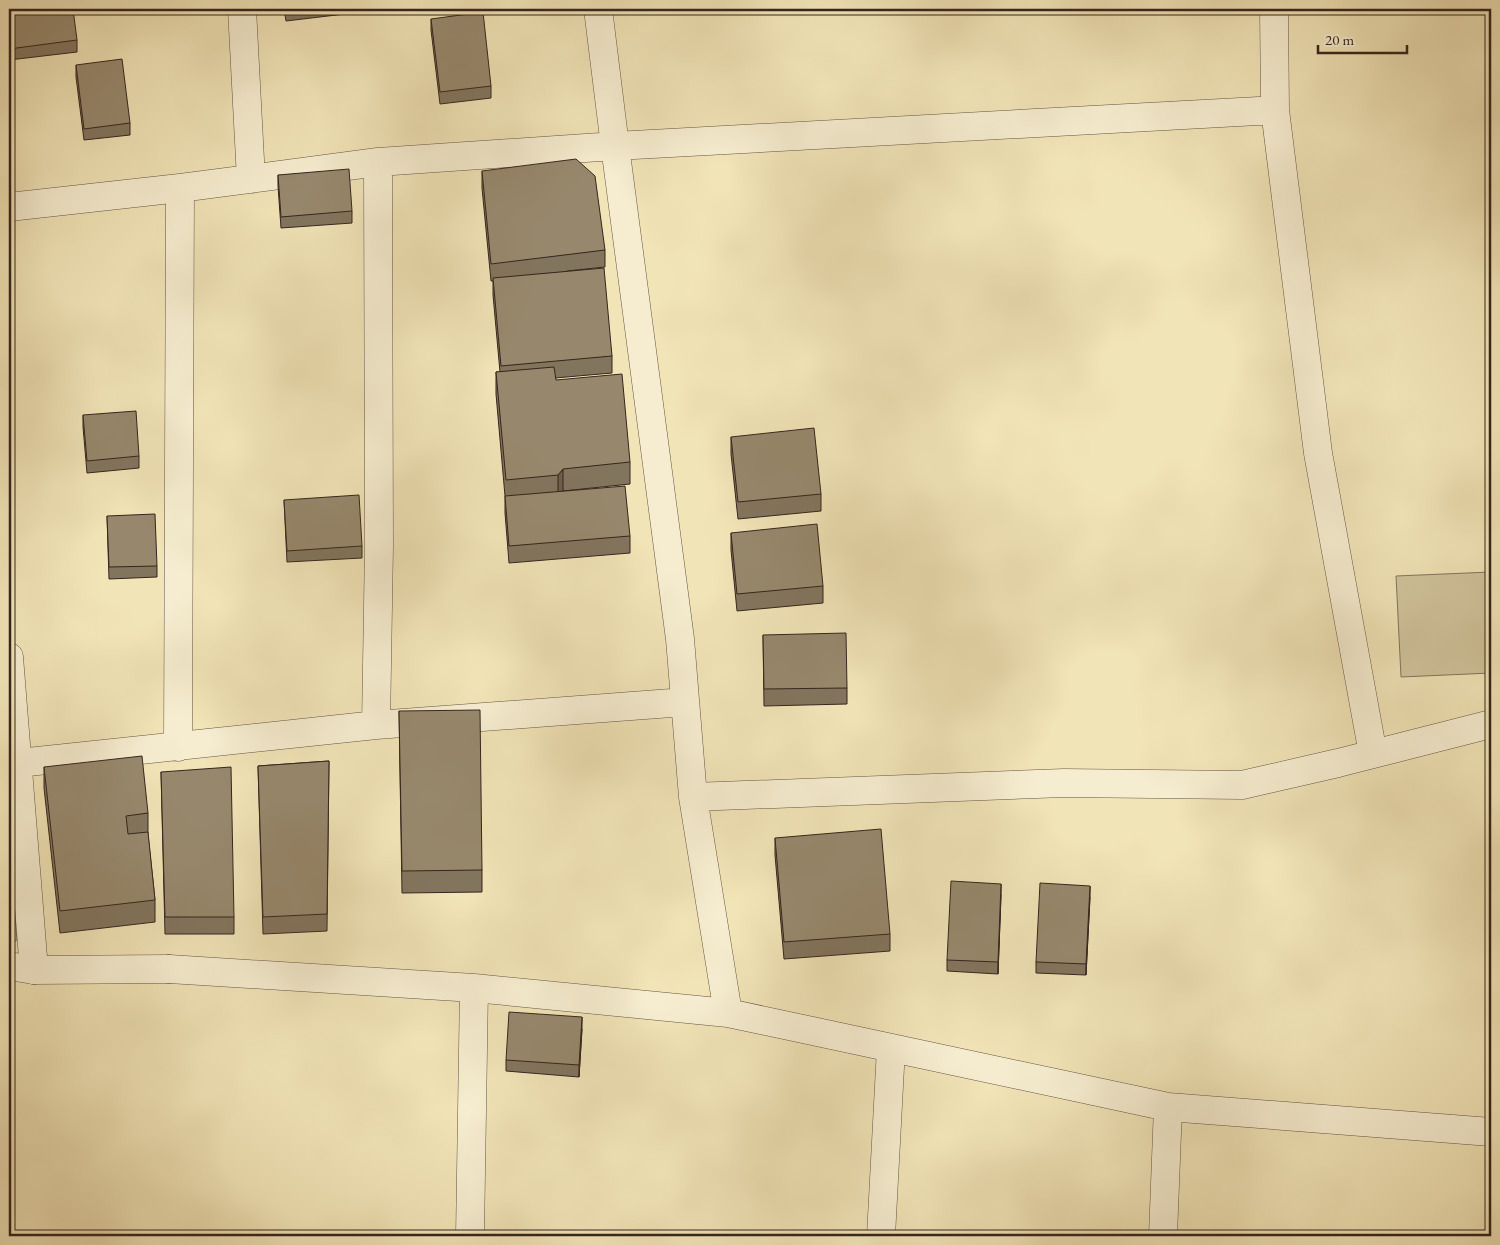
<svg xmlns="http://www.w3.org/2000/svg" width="1500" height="1245" font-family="'EB Garamond',serif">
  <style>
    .green { fill: #d1c49d; stroke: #84745d }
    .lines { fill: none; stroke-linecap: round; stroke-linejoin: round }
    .minor-casing { stroke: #655544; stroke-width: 29 }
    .tertiary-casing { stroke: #655544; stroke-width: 29 }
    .minor { stroke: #f6edd0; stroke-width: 28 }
    .tertiary { stroke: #f6edd0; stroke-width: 28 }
    .wall { fill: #82755e; stroke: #36251d }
    .shaded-wall { fill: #6a5f4c; stroke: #36251d }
    .building { fill: #97886d; stroke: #36251d }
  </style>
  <rect width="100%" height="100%" fill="#f1e4b7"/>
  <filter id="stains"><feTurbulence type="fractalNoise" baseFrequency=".004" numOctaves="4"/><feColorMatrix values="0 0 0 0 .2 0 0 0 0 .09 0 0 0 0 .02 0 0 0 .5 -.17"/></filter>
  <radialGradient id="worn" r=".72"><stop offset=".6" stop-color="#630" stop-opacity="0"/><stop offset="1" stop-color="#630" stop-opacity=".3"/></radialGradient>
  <path class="green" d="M1491,572v101l-90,4 -5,-101z
    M9,849l8,91 -8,5z"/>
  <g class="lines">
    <g class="minor-casing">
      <path id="minor" d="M242,9l9,170
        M598,9l17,137 65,493 13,158 35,216
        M1274,9l1,101 43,343 55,301
        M9,207l171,-19 198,-26 237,-16 660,-36
        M9,657l25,313
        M376,725l3,-179 -1,-384
        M178,747l2,-559
        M9,764l367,-39 309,-23
        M693,797l371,-14 178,2 96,-22 153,-39
        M169,969l305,19 254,25 440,94 323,25
        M470,1236l4,-248
        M881,1236l10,-188
        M1163,1236l5,-129"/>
    </g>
    <g class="tertiary-casing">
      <path id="tertiary" d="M9,966l25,4 135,-1"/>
    </g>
    <use href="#minor" class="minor"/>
    <use href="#tertiary" class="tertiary"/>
  </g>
  <path class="wall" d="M9,9l68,31v12l-68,8z
    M284,9h86v2l-84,10z
    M431,19l60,67v12l-51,6 -9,-74z
    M76,65l54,58v12l-46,5 -8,-63z
    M482,171l123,79v17l-38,4 45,85v17l-57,5 1,2 74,82v22l-67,7 67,45v17l-121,10 -4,-50v-17l-9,-102v-22h4l-7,-77v-14h-2l-9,-93z
    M278,175l74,36v12l-71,5 -3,-42z
    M83,415l56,41v12l-52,5 -4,-46z
    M731,437l90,57v17l-83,8 -7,-65z
    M284,500l78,46v12l-75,4z
    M107,516l50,50v11l-48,2z
    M731,533l92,53v17l-86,8 -6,-61z
    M763,635l84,53v16l-83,2z
    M399,711l83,159v22l-80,1z
    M329,761l-2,170 -64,3 -5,-168z
    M44,767l104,46v22l7,65v22l-95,11 -16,-145z
    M161,772l73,145v17h-69z
    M775,838l115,96v17l-106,8 -9,-104z
    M1001,895l-3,79 -51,-3v-11z
    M1090,897l-4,78 -50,-2v-11z
    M582,1029l-3,48 -73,-6v-11z"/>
  <path class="shaded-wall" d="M563,469v22l-5,6v-22z
    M1001,884v11l-3,79v-12z
    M1090,886v11l-4,78v-11z
    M582,1017v12l-3,48v-12z"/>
  <path class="building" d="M9,9h64l4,31 -68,9z
    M483,12l8,74 -51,6 -9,-73z
    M122,59l8,64 -46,6 -8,-64z
    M576,159l19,17 10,74 -114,14 -9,-93z
    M349,169l3,42 -71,6 -3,-42z
    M604,268l8,88 -111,10 -8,-88z
    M554,367l2,13 66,-6 8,88 -67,7 -5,6 -52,5 -10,-108z
    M136,411l3,45 -52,5 -4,-46z
    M814,428l7,66 -83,8 -7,-65z
    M625,486l5,50 -121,10 -4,-50z
    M359,495l3,51 -75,5 -3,-51z
    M155,514l2,52 -48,1 -2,-51z
    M817,524l6,62 -86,8 -6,-61z
    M846,633l1,55 -83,1 -1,-54z
    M480,710l2,160 -80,1 -3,-160z
    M142,756l6,57 -22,3 2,18 20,-2 7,68 -95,11 -16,-144z
    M329,761l-2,153 -64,3 -5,-151z
    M231,767l3,150h-69l-4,-145z
    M881,829l9,105 -106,8 -9,-104z
    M951,881l50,3 -3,78 -51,-2z
    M1040,883l50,3 -4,78 -50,-2z
    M509,1012l73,5 -3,48 -73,-5z"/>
  <rect width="1500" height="1245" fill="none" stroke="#f1e4b7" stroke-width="30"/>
  <rect x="10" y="10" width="1480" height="1225" fill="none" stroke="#36251d" stroke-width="2.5"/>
  <rect x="15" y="15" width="1470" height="1215" fill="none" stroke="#36251d"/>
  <path d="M1318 45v8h89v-8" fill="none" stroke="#36251d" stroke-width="2.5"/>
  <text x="1325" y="45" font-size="15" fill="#36251d" stroke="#f6edd0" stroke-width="4" paint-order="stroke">20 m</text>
  <rect width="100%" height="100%" filter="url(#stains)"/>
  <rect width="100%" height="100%" fill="url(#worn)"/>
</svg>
